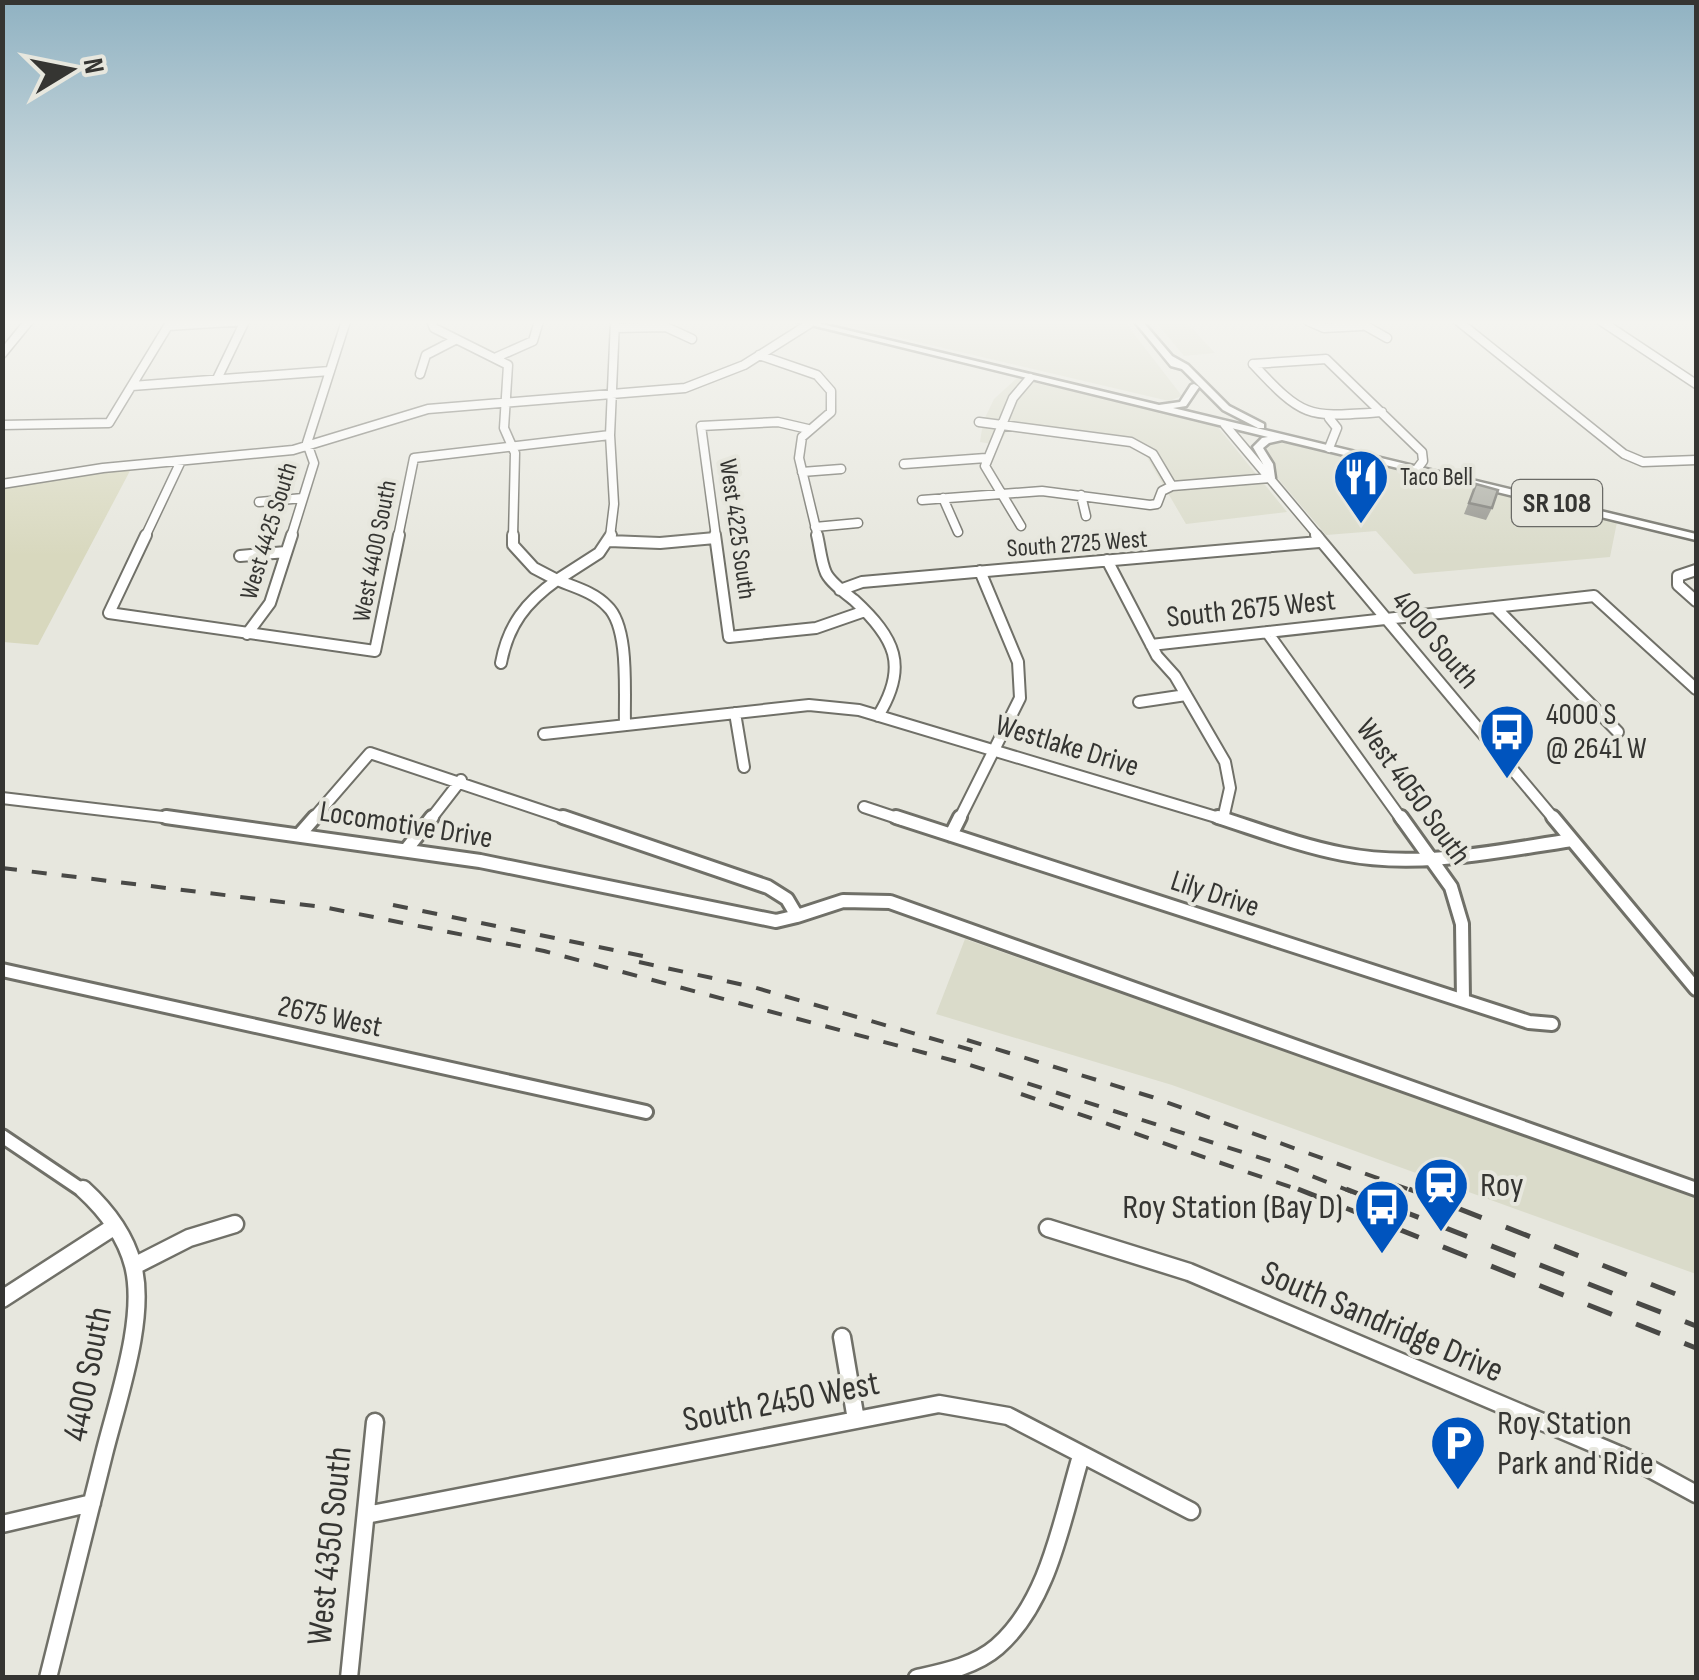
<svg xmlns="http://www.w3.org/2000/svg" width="1699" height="1680" font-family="'Sofia Sans Condensed',sans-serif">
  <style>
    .built { fill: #dadbca }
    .green { fill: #d8d8be }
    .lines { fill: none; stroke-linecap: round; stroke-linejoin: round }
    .minor-far3-casing { stroke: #707068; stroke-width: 11 }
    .minor-far2-casing { stroke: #707068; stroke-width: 14 }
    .minor-far1-casing { stroke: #707068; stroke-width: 18 }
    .minor-casing { stroke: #707068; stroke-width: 21 }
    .major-casing { stroke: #707068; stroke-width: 5 }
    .minor-far3 { stroke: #fff; stroke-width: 8 }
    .minor-far2 { stroke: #fff; stroke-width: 10 }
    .minor-far1 { stroke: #fff; stroke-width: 12 }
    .minor { stroke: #fff; stroke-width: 16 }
    .major { fill: #fff; fill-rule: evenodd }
    .rail-far1 { stroke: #494946; stroke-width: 4; stroke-dasharray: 15 15; stroke-linecap: butt }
    .rail { stroke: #494946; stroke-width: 5; stroke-dasharray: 26 26; stroke-linecap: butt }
    .wall { fill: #96968f }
    .building { fill: #aeafa6; stroke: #7a7a74; stroke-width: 2.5 }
    .labels { text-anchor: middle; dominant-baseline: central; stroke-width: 8; stroke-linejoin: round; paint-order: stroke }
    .far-poi-label { font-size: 25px; fill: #353532; stroke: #e7e7de; text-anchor: start }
    .far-street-label { font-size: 25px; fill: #353532; stroke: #e7e7de }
    .shield { fill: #e7e7de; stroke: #6a6a66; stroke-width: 2.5 }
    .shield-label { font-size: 28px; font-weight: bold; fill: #353532 }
    .street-label { font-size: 30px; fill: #353532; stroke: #e7e7de }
    .poi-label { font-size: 30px; fill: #353532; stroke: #e7e7de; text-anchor: start }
    .near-poi-label { font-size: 35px; fill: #353532; stroke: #e7e7de; text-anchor: start }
    .near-street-label { font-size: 35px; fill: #353532; stroke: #e7e7de }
  </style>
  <rect width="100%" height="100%" fill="#e7e7de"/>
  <path class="built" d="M829,321h295l58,75 -13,5z
    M1155,321h30l30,32 -31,3z
    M1017,378l200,48 70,86 -101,12 -42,-72 -15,-8 -121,-14 -10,15 -18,-3 3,-20 11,-23z
    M1264,438l353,84 -7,35 -196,17 -38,-43 -50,4 -75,-88z
    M965,939l731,257v78l-524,-189 -236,-71z"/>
  <path class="green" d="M132,467l-94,178 -35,-3v-157l33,-1z"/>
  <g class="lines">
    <g class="minor-far3-casing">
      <path id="minor-far3" d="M431,321l3,7 74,37 -4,63 11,25 -2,84
        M1308,321l16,7 37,-2 4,-5
        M1458,321l166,133 19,8 53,-2
        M1601,321l95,63
        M1364,325l23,13
        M616,328l50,-1 26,12
        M2,354l27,-33
        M759,355l58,20 14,16v21l-29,25 -3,21 19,79
        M497,357l36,-16 6,-20
        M1253,364l73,-5 96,93 1,9 -6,8
        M1253,364c52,56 55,53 129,48
        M420,374l6,-19 29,-15
        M217,379l28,-58
        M132,386l198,-15
        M1329,418l8,10 -8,20
        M979,422l152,20 22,12 19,32
        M2,425l107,-2 59,-97 77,-5
        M1225,425l94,112
        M904,464l82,-6
        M802,472l39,-3
        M2,484l101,-16 190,-18 135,-41 257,-21 59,-23 65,-41
        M1172,486l98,-8
        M1081,495l5,21
        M943,498l15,34
        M922,500l120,-9 108,14 7,-1 5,-13 10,-5
        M259,502l44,-4
        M1021,526l-36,-60 28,-68 17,-20
        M815,527l43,-4
        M145,537l36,-76
        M291,537l23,-74 -7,-20 39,-122
        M398,537l16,-79 196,-23
        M610,537l4,-33 -4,-69 5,-114
        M716,537l-15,-111 77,-4 30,7"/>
    </g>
    <g class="minor-far2-casing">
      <path id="minor-far2" d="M146,535l-37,78 266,38
        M611,535l-12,18 -42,27c17,7 37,12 50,26 23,21 17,88 18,118
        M715,535l14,102 87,-9 49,-17
        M817,535c3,12 4,27 9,38 5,10 19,20 28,27 41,38 55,66 24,116
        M1316,535l239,285
        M609,541l51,2 55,-5
        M240,556l46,-4
        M1107,560l50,96 18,20 50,86 5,26 -7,31
        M1696,570l-18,6v9l18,16
        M840,590l22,-8 457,-40
        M1495,607l123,125
        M1267,632l135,188
        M247,634l23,-31 22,-68
        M1151,645l443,-49 102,93
        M375,651l24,-116
        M501,663c7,-38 25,-61 56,-83l-23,-12 -21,-23v-10
        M1139,702l47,-7
        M735,713l9,54
        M544,734l265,-29 50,5 367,110
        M2,798l186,22
        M864,807l39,13
        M312,820l58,-67 200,67
        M430,820l31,-40
        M959,820l61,-122 -2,-36 -38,-91"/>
    </g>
    <g class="minor-far1-casing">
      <path id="minor-far1" d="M166,817l314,44 296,60 21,-5
        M563,817l205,70 19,12 10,17 46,-15 47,1 806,287
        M896,817l633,205 23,2
        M1218,817c41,13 83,29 125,37 76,15 154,-3 229,-14
        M1401,817l50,70 11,37 1,76
        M1553,817l143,172
        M301,833l14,-16
        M951,835l9,-18
        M406,850l26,-33
        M2,970l644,142
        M2,1136l83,56"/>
    </g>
    <g class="minor-casing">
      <path id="minor" d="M1048,1228l141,44 450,191 57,31
        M134,1266l55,-28 46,-14
        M2,1299l113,-73
        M842,1337l14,83
        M366,1515l573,-111 69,12 183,95
        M2,1524l90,-21
        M48,1678c19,-75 37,-149 56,-224 13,-53 43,-136 29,-189 -8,-31 -27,-55 -50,-76
        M349,1678l26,-256
        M917,1678c27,-6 58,-12 80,-31 52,-45 65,-128 84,-191"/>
    </g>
    <g class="major-casing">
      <path id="major" d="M795,321h14l350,84 21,-3 11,-17 3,-1 5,3 -13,19 -13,2 523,126v6l-414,-100 -13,3 -6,5 10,16 2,14 -5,3 -5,-3 -2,-14 -10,-17 9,-9 6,-1z
        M1134,321h8l30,35 16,9 41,41 35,18v4h-6l-35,-18 -41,-41 -11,-3z"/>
    </g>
    <use href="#minor-far3" class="minor-far3"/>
    <use href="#minor-far2" class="minor-far2"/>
    <use href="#minor-far1" class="minor-far1"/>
    <use href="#minor" class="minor"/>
    <use href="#major" class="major"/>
    <path class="rail-far1" d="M2,868l321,39 221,44 426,114 316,101 66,26
      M393,905l260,53
      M639,962l114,25 229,66
      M967,1040l185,57 264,95
      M1021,1094l284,98"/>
    <path class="rail" d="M1298,1189l398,159
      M1346,1189l350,137
      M1409,1189l287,113"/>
  </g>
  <path class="wall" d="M1476,484l16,24 -6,12 -22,-6z"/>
  <path class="building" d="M1476,484l22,6 -6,18 -23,-5z"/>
  <linearGradient id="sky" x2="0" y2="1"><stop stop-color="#90b2c2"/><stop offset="0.58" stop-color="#f4f4f0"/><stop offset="1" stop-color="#f4f4f0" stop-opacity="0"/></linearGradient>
  <rect width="1699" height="556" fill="url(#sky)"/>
  <defs>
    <g id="restaurant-pin" transform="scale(2.875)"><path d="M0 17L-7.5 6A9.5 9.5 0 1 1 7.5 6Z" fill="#0054be" stroke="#e7e7de"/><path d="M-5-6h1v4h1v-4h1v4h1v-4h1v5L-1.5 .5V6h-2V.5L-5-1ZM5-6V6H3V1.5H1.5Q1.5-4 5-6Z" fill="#fff"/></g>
    <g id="bus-pin" transform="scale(2.875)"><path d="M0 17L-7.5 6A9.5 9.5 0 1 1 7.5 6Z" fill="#0054be" stroke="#e7e7de"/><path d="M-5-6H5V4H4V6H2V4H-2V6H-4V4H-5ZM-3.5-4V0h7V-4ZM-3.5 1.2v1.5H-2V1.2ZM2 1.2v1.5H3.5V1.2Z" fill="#fff"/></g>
    <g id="station-pin" transform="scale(2.875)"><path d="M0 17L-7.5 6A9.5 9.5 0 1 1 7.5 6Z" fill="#0054be" stroke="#e7e7de"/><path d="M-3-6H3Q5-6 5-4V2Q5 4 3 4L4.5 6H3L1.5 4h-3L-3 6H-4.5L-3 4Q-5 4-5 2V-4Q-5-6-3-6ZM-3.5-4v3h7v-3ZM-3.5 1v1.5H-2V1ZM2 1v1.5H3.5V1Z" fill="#fff"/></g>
    <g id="parking-pin" transform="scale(2.875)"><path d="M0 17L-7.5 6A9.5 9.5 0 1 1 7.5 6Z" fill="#0054be" stroke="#e7e7de"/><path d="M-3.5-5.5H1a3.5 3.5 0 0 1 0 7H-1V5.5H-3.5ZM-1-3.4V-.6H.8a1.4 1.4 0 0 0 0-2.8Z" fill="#fff"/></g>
  </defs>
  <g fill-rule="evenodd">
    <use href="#restaurant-pin" x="1361" y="477"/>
    <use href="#bus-pin" x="1507" y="732"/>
    <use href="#station-pin" x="1441" y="1185"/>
    <use href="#bus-pin" x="1382" y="1207"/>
    <use href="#parking-pin" x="1458" y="1443"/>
  </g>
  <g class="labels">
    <g class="far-poi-label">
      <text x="1400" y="477">Taco Bell</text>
    </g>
    <g class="far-street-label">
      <text transform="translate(737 529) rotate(82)">West 4225 South</text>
      <text transform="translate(269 531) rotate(-73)">West 4425 South</text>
      <text transform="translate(1077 544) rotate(-4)">South 2725 West</text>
      <text transform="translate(375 551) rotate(-79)">West 4400 South</text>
    </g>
    <rect class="shield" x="1512" y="480" width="90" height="46" rx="8"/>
    <g class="shield-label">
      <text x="1557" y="503">SR 108</text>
    </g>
    <g class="street-label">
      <text transform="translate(1251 609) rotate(-6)">South 2675 West</text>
      <text transform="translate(1435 640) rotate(50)">4000 South</text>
      <text transform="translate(1067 746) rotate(17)">Westlake Drive</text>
      <text transform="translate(1413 792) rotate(54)">West 4050 South</text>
      <text transform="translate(406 825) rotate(9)">Locomotive Drive</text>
      <text transform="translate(1215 894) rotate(18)">Lily Drive</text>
      <text transform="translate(330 1017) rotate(12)">2675 West</text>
    </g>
    <g class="poi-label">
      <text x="1546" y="715">4000 S<tspan x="1546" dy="34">@ 2641 W</tspan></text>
    </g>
    <g class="near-poi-label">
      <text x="1480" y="1185">Roy</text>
      <text x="1343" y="1207" text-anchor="end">Roy Station (Bay D)</text>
      <text x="1497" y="1423">Roy Station<tspan x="1497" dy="40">Park and Ride</tspan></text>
    </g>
    <g class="near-street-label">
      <text transform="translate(1382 1322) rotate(23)">South Sandridge Drive</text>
      <text transform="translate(88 1374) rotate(-79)">4400 South</text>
      <text transform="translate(781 1402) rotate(-11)">South 2450 West</text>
      <text transform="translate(330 1546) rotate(-84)">West 4350 South</text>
    </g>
  </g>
  <rect width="1699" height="1680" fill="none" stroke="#353532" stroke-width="10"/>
  <g transform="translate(70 70) rotate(80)" stroke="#e7e7de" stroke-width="8" paint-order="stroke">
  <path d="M0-8L18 38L0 25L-18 38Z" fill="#353532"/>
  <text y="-15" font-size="28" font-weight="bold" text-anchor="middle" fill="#353532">N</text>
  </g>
</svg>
